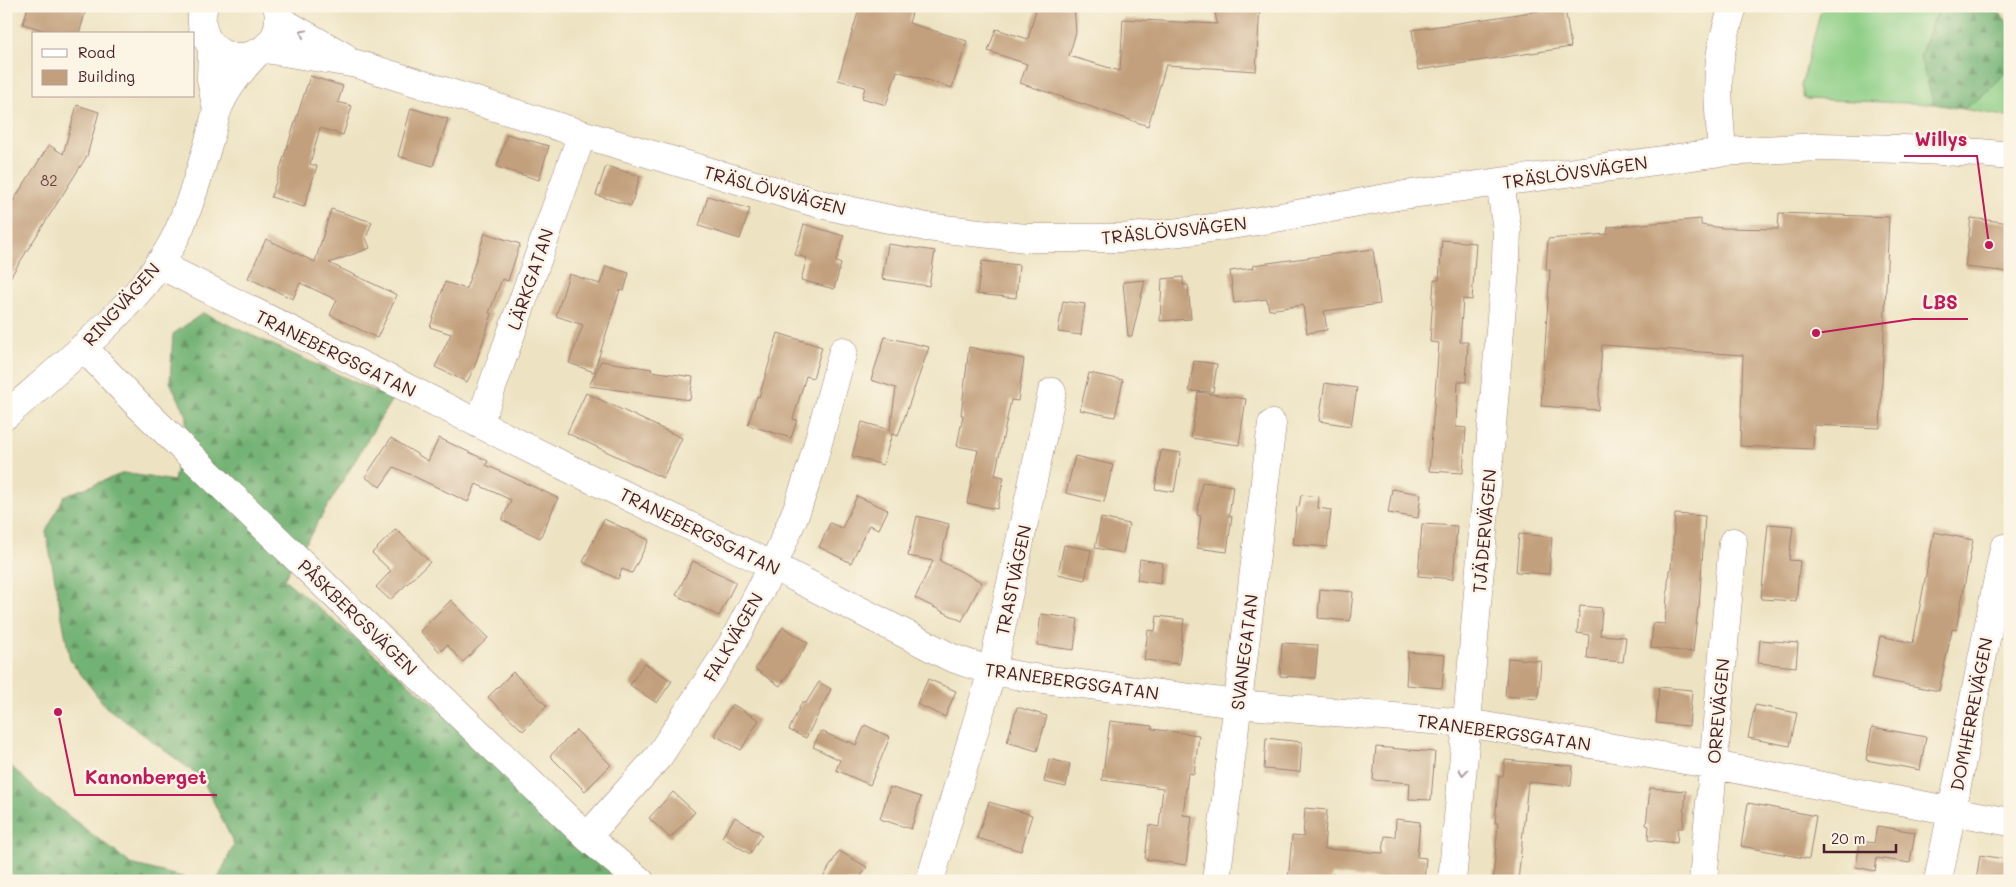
<svg xmlns="http://www.w3.org/2000/svg" width="2016" height="887" font-family="Mali,sans-serif">
  <style>
    .grass { fill: #8fcf87; stroke: #6c7759 }
    .forest { fill: url(#forest-firs); stroke: #5e6850 }
    .building { fill: #c2a07d }
    .lines { fill: none; stroke-linecap: round; stroke-linejoin: round }
    .minor-casing { stroke: #9c8176; stroke-width: 29 }
    .minor { stroke: #fff; stroke-width: 28 }
    .oneway { stroke: #ae9aa0 }
    .labels { text-anchor: middle; dominant-baseline: central; stroke-width: 5; stroke-linejoin: round; paint-order: stroke }
    .number-label { font-size: 15px; fill: #683f40 }
    .street-label { font-size: 18px; fill: #4a1f2b; stroke: #fcf5e5 }
    .leader { fill: none; stroke: #c2185b; stroke-width: 2 }
    .callout-dot { fill: #c2185b; stroke: #fcf5e5; stroke-width: 2 }
    .callout-label { font-size: 19px; text-anchor: middle; font-weight: bold; fill: #c2185b; stroke: #fcf5e5; stroke-width: 5; stroke-linejoin: round; paint-order: stroke }
  </style>
  <defs>
    <pattern id="forest-firs" width="22" height="20" patternUnits="userSpaceOnUse" patternTransform="scale(1.25)"><rect width="22" height="20" fill="#73b274"/><path d="M5 1l3.5 6h-7zM16 11l3.5 6h-7z" fill="#60905f"/></pattern>
  </defs>
  <rect width="100%" height="100%" fill="#fcf5e5"/>
  <filter id="ink" filterUnits="userSpaceOnUse"><feTurbulence type="fractalNoise" baseFrequency=".02" numOctaves="2"/><feDisplacementMap in="SourceGraphic" scale="10" xChannelSelector="R" yChannelSelector="G"/><feConvolveMatrix kernelMatrix="1 2 1 2 8 2 1 2 1" color-interpolation-filters="sRGB"/></filter>
  <filter id="wash" filterUnits="userSpaceOnUse"><feTurbulence type="fractalNoise" baseFrequency=".0096" numOctaves="4" result="noise"/><feDisplacementMap in="SourceGraphic" scale="20" xChannelSelector="R" yChannelSelector="G"/><feGaussianBlur stdDeviation="1.12" result="paint"/><feColorMatrix in="noise" values="0 0 0 0 0 0 0 0 0 0 0 0 0 0 0 0 0 1.4 0 .05"/><feComposite in="paint" operator="in"/></filter>
  <g filter="url(#wash)">
    <rect width="100%" height="100%" fill="#ede3c2"/>
    <path class="grass" d="M1822,6h121l-11,16 -12,35 14,47 -130,-5 -3,-13z
      M2009,65l1,52 -47,-8c18,-13 35,-24 46,-44z"/>
    <path class="forest" d="M1943,6h50l17,18v42l-1,-1c-11,20 -28,32 -46,44l-29,-5 -14,-47 12,-35z
      M203,313l189,86 -108,180 361,302h-428l17,-37 -32,-66 -96,-71 -36,-47 -24,-128 18,-36 60,-23 50,8 13,-65 -17,-34 3,-48z
      M6,761l33,32 92,71 67,17h-192z"/>
    <g id="blocks">
      <path class="building" d="M28,6h48l10,3 -7,25h-23l-33,-10z
        M860,6h54l-5,17 58,18 -15,47 -55,-17 -11,34 -24,-7 3,-11 -27,-7z
        M1037,6h37l2,26 -7,24 51,15 3,-52 94,5 -3,-18h46l-4,65 -90,-6 -18,61 -128,-43 7,-19 -39,-13 8,-22 32,10z
        M1565,7l6,40 -153,23 -6,-40z
        M310,76l33,10 -5,16 14,4 -9,29 -23,-7 -10,36 7,2 -13,41 -33,-10z
        M77,105l22,7 -12,44 -81,128v-72l43,-67 14,9z
        M411,108l37,11 -15,47 -35,-10z
        M507,134l42,12 -10,34 -42,-13z
        M606,166l34,10 -9,30 -35,-11z
        M708,196l42,13 -10,30 -41,-13z
        M331,209l41,13 -6,16 4,10 -41,15 68,32 -20,43 -47,-23 7,-15 -37,-17 -7,16 -45,-21 18,-39 49,23z
        M1779,213l110,4 -9,211 -66,-3 -1,24 -73,-3 3,-91 -141,-10 -4,65 -57,-4 9,-136h-4l2,-31 59,-5 1,-7 93,-8v6l22,3 55,1z
        M1971,218l39,5v49l-45,-5z
        M804,224l40,12 -8,26 5,2 -7,25 -33,-9 6,-22 -12,-3z
        M485,233l35,11 -12,37 -6,-2 -13,34 3,1 -18,54 -7,14 -32,-15 16,-33 -21,-7 15,-45 21,7z
        M1442,240l34,3 -4,57 -9,-1 -3,43h8l-2,40 -8,-1 -2,46 10,1 -3,45 -34,-2 10,-128 -9,-1 4,-62h5z
        M888,244l47,7 -6,35 -47,-7z
        M1373,249l7,55 -56,7 3,19 -20,3 -4,-28 -34,5 -2,-11 -33,4 -4,-32 24,-3 -1,-3z
        M982,261l37,4 -3,33 -39,-4z
        M606,266l23,7 -5,18 -4,-1 -26,82 -25,-9 14,-38 -27,-9 13,-42 31,10z
        M1183,277v8h5l3,34 -31,2 2,-42z
        M1145,280l-13,56h-4l-5,-54z
        M1063,301l22,3 -4,31 -23,-3z
        M778,333l44,14 -9,31 -7,-2 -13,43 4,1 -6,18 -43,-13 9,-29 2,1z
        M885,337l44,10 -31,89 -6,-2 -9,31 -31,-9 10,-34 28,8 6,-42 -25,-8z
        M969,347l55,12 -6,42 -7,-1 -16,75 9,2 -7,32 -30,-6 11,-53 -21,-4 6,-31h-2z
        M601,361l51,8 -1,2 42,6 -3,23 -101,-14z
        M1194,361l23,3 -4,28 -24,-1z
        M1089,373l34,7 -8,37 -35,-7z
        M1325,383l32,5 -6,38 -32,-5z
        M1198,392l48,7 -7,46 -48,-7z
        M586,393l96,45 -19,40 -96,-45z
        M391,438l37,23 11,-23 49,23 -2,4 72,33 -18,40 -38,-18 9,-20 -35,-16 -8,18 -74,-35 -14,20 -15,-10z
        M1161,450l20,3 -7,39 -19,-3z
        M1075,456l38,9 -9,37 -38,-9z
        M1202,482l31,4 -4,30h3l-5,36 -30,-4 4,-32 -4,-1z
        M1392,489l29,5 -3,24 -30,-5z
        M1301,495l18,2 -1,11 13,2 -4,37 -34,-3 4,-38 2,1z
        M857,496l31,14 -9,19 -10,-4 -18,38 -32,-16 11,-24 12,5z
        M1675,514l30,2 -6,92h-1l-5,44 -42,-4 2,-25 12,1 4,-54h2z
        M917,516l32,8 -9,37 42,21 -20,39 -47,-23 18,-37 -25,-5z
        M1101,518l28,6 -6,29 -28,-5z
        M604,519l45,21 -17,33 -10,-4 -4,10 -35,-17z
        M1422,524l35,2 -4,53 -35,-3z
        M1768,524l25,2 -4,34 11,1 -4,40 -35,-2z
        M396,529l34,33 -40,38 -14,-13 15,-16 -19,-18z
        M1934,532l39,8 -17,90 -4,-1 -13,62 -67,-13 8,-42 33,7z
        M1519,534l33,3 -3,37 -33,-2z
        M1064,545l27,5 -6,30 -27,-6z
        M1140,559l23,4 -3,21 -23,-4z
        M693,561l43,21 -17,34 -43,-21z
        M1320,589l33,3 -3,29 -32,-3z
        M451,600l37,38 -25,24 -16,-17 -7,7 -20,-21z
        M1580,606l22,2 -2,27 26,2 -3,25 -36,-3 2,-24 -12,-2z
        M1041,614l37,5 -4,31 -37,-5z
        M1157,616l27,3 -5,45 -35,-4 4,-30 7,1z
        M783,627l25,16 -28,43 -25,-17z
        M1760,640l38,3 -2,24 -38,-4z
        M1282,643l36,2 -3,33 -35,-2z
        M1408,652l37,3 -3,33 -36,-3z
        M1508,658l33,3 -3,38 -33,-3z
        M644,663l28,18 -15,22 -27,-18z
        M513,672l34,34 -24,25 -35,-34z
        M928,679l28,12 -11,26 -28,-13z
        M819,682l12,7 -25,49 -17,-8 13,-28 4,1z
        M1659,687l33,3 -3,36 -33,-3z
        M732,704l27,16 -18,30 -27,-15z
        M1755,705l42,8 -7,33 -42,-8z
        M1017,707l30,9 -10,35 -30,-9z
        M1110,721l42,5v3l47,6 -5,39 -6,-1 -5,42 9,1 -6,49 -41,-6 4,-34 10,2 4,-39 -61,-8z
        M865,725l25,12 -20,48 -34,-15 4,-10 -27,-13 8,-16 27,12v-2l8,4z
        M1872,727l54,10 -6,33 -54,-10z
        M576,730l35,35 -26,26 -35,-35z
        M1266,738l36,4 -2,30 -36,-3z
        M1376,747l59,5 -4,48 -22,-1 1,-16 -37,-3z
        M1049,759l21,5 -4,23 -22,-5z
        M1505,760l68,6 -2,20 -43,-4 -10,99h-25l5,-58h-3l4,-47h4z
        M890,787l31,10 -10,32 -31,-10z
        M1650,788l36,3 -3,37h-5l-1,15 -29,-3 1,-14 -3,-1z
        M673,792l22,20 -25,26 -21,-20z
        M989,802l43,13 -11,36 -44,-13z
        M1748,803l68,13 -7,43 -68,-13z
        M1305,808l22,2 -3,39 59,4 2,-17 10,1 1,-18 24,3 -3,35 9,1 -2,23h-34l-58,-7 -1,7h-43l4,-45 11,1z
        M735,817l27,17 -12,20 -28,-17z
        M1877,826l38,6 -5,31 -33,-5 -2,13 -19,-4 4,-26 14,2z
        M839,851l28,16 -9,14h-37z
        M1980,855l30,5v21h-34z"/>
    </g>
  </g>
  <g filter="url(#ink)">
    <use href="#blocks" fill-opacity="0" stroke="#9c8176" stroke-width="1"/>
    <g class="lines">
      <g class="minor-casing">
        <path id="minor" d="M204,6c-3,8 -3,15 -1,23 13,49 89,29 74,-23
          M279,20l64,36
          M212,46l-1,33 6,32
          M265,49l92,15 225,70 238,70 106,23 100,11h96l68,-7 68,-10 139,-25 325,-44 97,-5 84,2 77,4 30,3
          M1722,152c-2,-31 -6,-62 -2,-93 2,-18 8,-36 13,-53
          M158,264l402,200 213,102 177,91c25,10 50,16 77,20l210,27 230,19 247,42 296,57
          M83,347l52,55 232,224 220,211 53,44
          M6,415c56,-49 139,-114 171,-181 14,-31 24,-65 33,-97 3,-9 4,-18 7,-26 8,-21 23,-40 38,-56
          M479,424l103,-290
          M587,837l72,-81 72,-110 42,-80 24,-57 15,-44 31,-114
          M930,881l62,-210 60,-279
          M1216,881l56,-457
          M1452,881l15,-158 39,-465 1,-28 -7,-48
          M1703,881l30,-339
          M1938,881l66,-333"/>
      </g>
      <use href="#minor" class="minor"/>
    </g>
    <defs><path id="oneway-chevron" d="M-2-3.5L2.5 0L-2 3.5" fill="none" stroke-width="1.6" stroke-linecap="round" stroke-linejoin="round" transform="scale(1.25)"/></defs>
    <g class="oneway">
      <use href="#oneway-chevron" transform="translate(303 33) rotate(-151)"/>
      <use href="#oneway-chevron" transform="translate(1463 772) rotate(95)"/>
    </g>
  </g>
  <g class="labels">
    <g class="number-label">
      <text x="49" y="180">82</text>
    </g>
    <g class="street-label">
      <text transform="translate(1575 172) rotate(-8)">TRÄSLÖVSVÄGEN</text>
      <text transform="translate(775 190) rotate(15)">TRÄSLÖVSVÄGEN</text>
      <text transform="translate(1174 230) rotate(-6)">TRÄSLÖVSVÄGEN</text>
      <text transform="translate(530 279) rotate(-71)">LÄRKGATAN</text>
      <text transform="translate(121 304) rotate(-48)">RINGVÄGEN</text>
      <text transform="translate(336 353) rotate(26)">TRANEBERGSGATAN</text>
      <text transform="translate(700 531) rotate(26)">TRANEBERGSGATAN</text>
      <text transform="translate(1484 531) rotate(-85)">TJÄDERVÄGEN</text>
      <text transform="translate(1013 580) rotate(-78)">TRASTVÄGEN</text>
      <text transform="translate(358 617) rotate(44)">PÅSKBERGSVÄGEN</text>
      <text transform="translate(733 637) rotate(-60)">FALKVÄGEN</text>
      <text transform="translate(1244 652) rotate(-83)">SVANEGATAN</text>
      <text transform="translate(1072 681) rotate(8)">TRANEBERGSGATAN</text>
      <text transform="translate(1718 711) rotate(-85)">ORREVÄGEN</text>
      <text transform="translate(1971 714) rotate(-79)">DOMHERREVÄGEN</text>
      <text transform="translate(1504 732) rotate(8)">TRANEBERGSGATAN</text>
    </g>
  </g>
  <path class="leader" d="M1989 245L1977 156H1904M1816 333L1913 319H1968M58 712L75 795H217"/>
  <g class="callout-dot">
    <circle cx="1989" cy="245" r="5"/>
    <circle cx="1816" cy="333" r="5"/>
    <circle cx="58" cy="712" r="5"/>
  </g>
  <g class="callout-label">
    <text x="1941" y="146">Willys</text>
    <text x="1940" y="309">LBS</text>
    <text x="146" y="784">Kanonberget</text>
  </g>
  <rect width="2016" height="887" fill="none" stroke="#fcf5e5" stroke-width="25"/>
  <rect x="32" y="32" width="162" height="65" fill="#fcf5e5" stroke="#b59f9b"/>
  <rect x="42" y="49" width="25" height="8" fill="#ffffff" stroke="#b59f9b"/>
  <text x="78" y="58" font-size="15" fill="#4a1f2b">Road</text>
  <rect x="42" y="70" width="25" height="15" fill="#c2a07d" stroke="#b59f9b"/>
  <text x="78" y="82" font-size="15" fill="#4a1f2b">Building</text>
  <path d="M1824 844v8h72v-8" fill="none" stroke="#4a1f2b" stroke-width="2.5"/>
  <text x="1831" y="844" font-size="15" fill="#4a1f2b" stroke="#fcf5e5" stroke-width="4" paint-order="stroke">20 m</text>
</svg>
